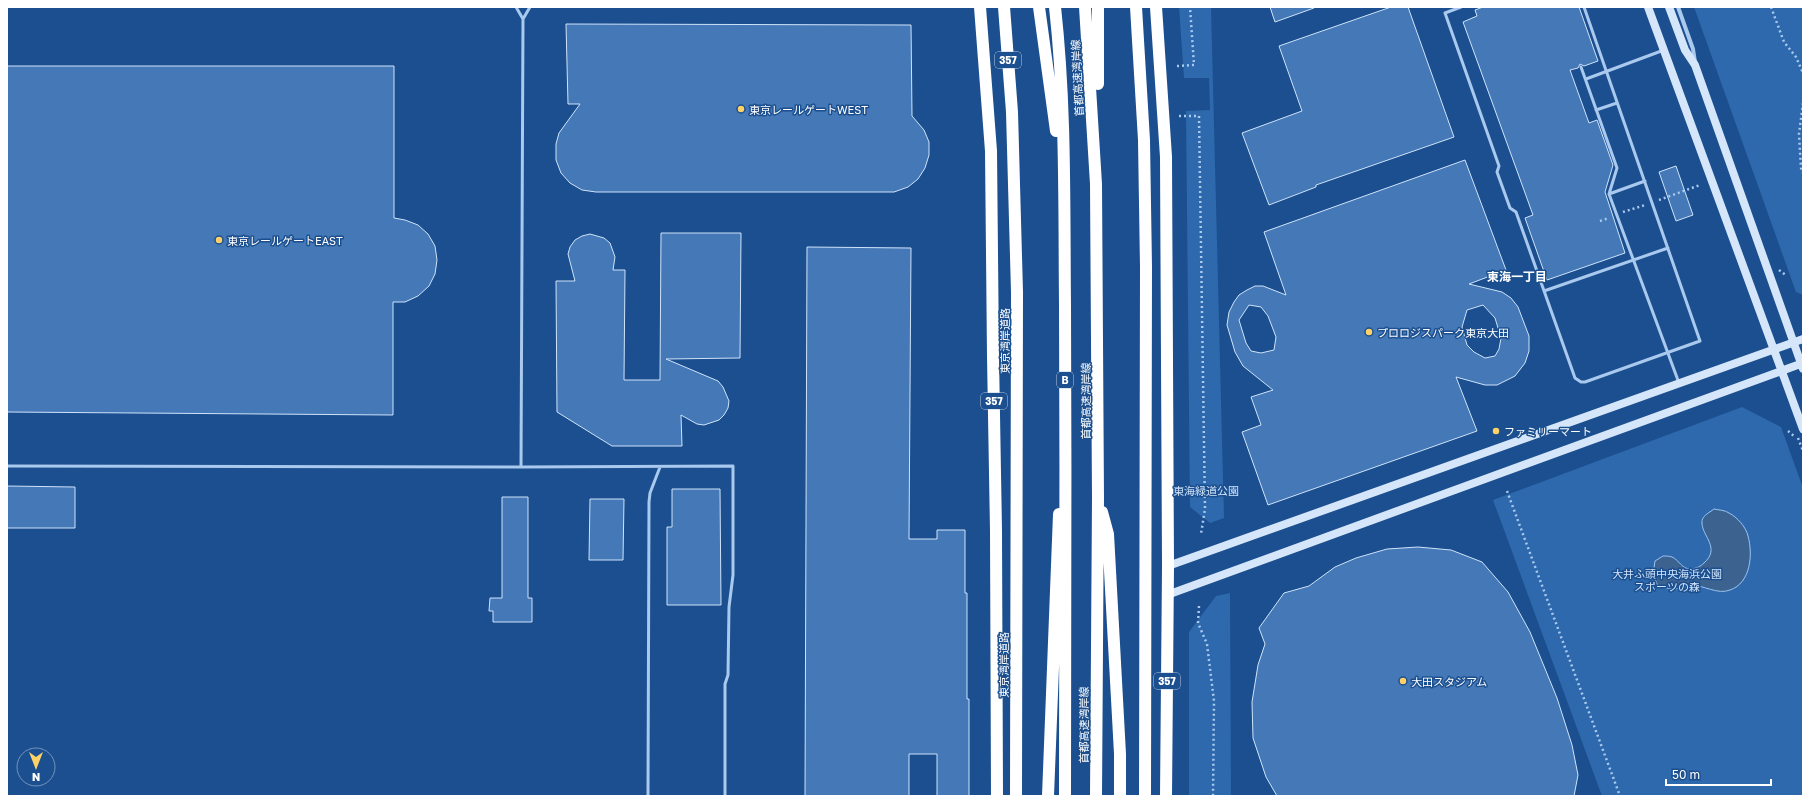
<svg xmlns="http://www.w3.org/2000/svg" width="1810" height="803" font-family="'Golos Text','Noto Sans JP',sans-serif">
  <style>
    .green { fill: #2e69ad }
    .water { fill: #3c6290; stroke: #9cc4f0 }
    .building { fill: #4478b7; stroke: #cfe3fa; fill-rule: evenodd }
    .lines { fill: none; stroke-linecap: round; stroke-linejoin: round }
    .path { stroke: #a9c9ee; stroke-width: 2.5; stroke-dasharray: 2 3; stroke-linecap: butt }
    .lane { stroke: #a9c9ee; stroke-width: 3 }
    .street { stroke: #a9c9ee; stroke-width: 4 }
    .secondary { stroke: #d6e6fa; stroke-width: 8 }
    .highway { stroke: #fff; stroke-width: 12 }
    .poi-dot { fill: #ffd166; stroke: #1b4f8f; stroke-width: 1.5 }
    .labels { text-anchor: middle; dominant-baseline: central; stroke-width: 3; stroke-linejoin: round; paint-order: stroke }
    .shield { fill: #1b4f8f; stroke: #bbcadd; stroke-width: 1 }
    .shield-label { font-size: 10px; font-weight: bold; fill: #fff }
    .street-label { font-size: 11px; fill: #fff; stroke: #1b4f8f }
    .poi-label { font-size: 11px; fill: #fff; stroke: #1b4f8f; text-anchor: start }
    .park-label { font-size: 11px; fill: #cfe3fa; stroke: #1b4f8f }
    .neighbourhood-label { font-size: 12px; font-weight: bold; fill: #fff; stroke: #1b4f8f }
  </style>
  <rect width="100%" height="100%" fill="#1b4f8f"/>
  <path class="green" d="M1179,7h32l13,511 -14,5 -20,-16 -4,-396 24,-1 -1,-32h-25z
    M1694,7h109v288l-7,-3z
    M1742,407l39,20 22,61v308h-201l-109,-296z
    M1230,593l1,203h-42v-164l27,-36z"/>
  <path class="water" d="M1714,509c4,1 11,1 15,4 8,4 17,14 19,23 5,18 3,47 -18,54 -12,5 -27,-5 -39,-5 -3,0 -6,2 -9,3 -8,2 -16,0 -24,-2l-5,-11 2,-14 8,-5c3,0 6,0 9,1 7,3 10,12 18,12 6,0 11,-3 14,-6 17,-15 -2,-27 -2,-40 -1,-7 7,-10 12,-14z"/>
  <path class="building" d="M1270,7h44v1l-39,14z
    M1391,7h17l46,130 -138,48v2l-47,18 -27,-72 60,-22 -23,-65z
    M1483,7h96l19,54 -14,5 -4,-2 -2,4 -8,2 19,53 8,-3 16,45 -8,27 20,61 -78,27 -22,-62 8,-3 -70,-193 14,-6 -2,-6z
    M566,24l345,1 1,91 12,14 5,12v13l-4,13 -7,11 -10,8 -14,5h-298l-14,-2 -12,-7 -9,-10 -5,-13v-16l3,-11 21,-29h-12z
    M7,66h387v152l11,2 13,5 10,9 7,12 2,14 -2,14 -6,12 -11,10 -13,6h-12v113l-386,-3z
    M1465,160l41,110 -37,14 33,8 9,6 7,9 11,29v15l-4,12 -10,13 -18,9h-12l-29,-8 21,54 -209,74 -26,-73 19,-7 -10,-28 22,-7 -30,-24 -8,-14 -8,-27 2,-13 5,-10 5,-7 8,-5 8,-4h8l23,9 -22,-63zM1249,305l12,2 7,9 8,21 -2,13 -13,3 -10,-2 -5,-8 -7,-23zM1483,305l12,13 6,20 -2,11 -4,7 -10,2 -11,-6 -7,-7 -5,-18 5,-17z
    M1676,166l17,49 -17,6 -17,-49z
    M661,233h80l-1,125 -74,1 52,22 5,6 6,14 -1,7 -4,7 -5,5 -15,5 -7,-1 -16,-9 1,31h-70l-55,-34 -1,-131h19l-7,-27 2,-7 5,-7 7,-4 8,-2 14,4 6,5 5,14 -2,13h12l-1,110h36z
    M807,247l104,1 -2,291h28v-9h28v63h2v106h2v97h-32v-42h-28v42h-104z
    M7,486l68,1v41h-68z
    M672,489h48l1,116h-54v-78h5z
    M502,497h26v101h4v24h-39v-11h-4l1,-13h12z
    M590,499h34l-1,61h-34z
    M1418,547l33,3 31,12 26,30 22,40 27,66 15,47 6,30 -4,21h-297l-11,-19 -13,-39 -1,-36 6,-37 7,-21 -6,-16 25,-35 25,-7 26,-19 21,-9 31,-9z"/>
  <g class="lines">
    <path class="path" d="M1771,7l13,35 12,15 7,16
      M1177,66l17,-1 -4,-58
      M1803,103l-4,31 2,34 2,5
      M1179,116h20l6,393 -4,25
      M1659,200l41,-15
      M1623,212l22,-7
      M1600,221l9,-3
      M1779,270l8,6
      M1788,431l6,5
      M1798,438l5,13
      M1507,491l113,305
      M1199,606l-1,17 9,21 7,57 -1,95"/>
    <path class="lane" d="M516,7l7,12
      M1461,7l-16,6 54,153 -2,6 13,36 6,4 59,166 6,4h4l115,-41 -116,-334
      M1581,67l36,101 -8,26 70,189
      M1586,79l78,-29
      M1596,110l21,-7
      M1609,194l36,-13
      M1544,291l124,-43
      M7,466l514,1 212,-1v109l-4,32 -1,68 -3,9v112
      M521,467l2,-448 7,-12
      M648,796l1,-294 1,-9 10,-26"/>
    <path class="street" d="M1678,7l15,42 2,13"/>
    <path class="secondary" d="M1648,7l155,422
      M1669,7l16,43 10,15 108,304
      M1168,566l635,-227
      M1167,595l636,-232"/>
    <path class="highway" d="M980,7l11,144 2,205 3,175 1,265
      M1004,7l8,105 5,180 -1,504
      M1039,7l17,124
      M1055,7c11,99 9,198 10,297 1,164 0,328 0,492
      M1085,7l11,177 2,314 -2,298
      M1098,7v77
      M1136,7l8,133 2,127 -1,529
      M1156,7l10,150 2,409 -2,230
      M1102,512l6,22 12,220v42
      M1048,796l11,-282"/>
  </g>
  <g class="poi-dot">
    <circle cx="741" cy="109" r="4"/>
    <circle cx="219" cy="240" r="4"/>
    <circle cx="1369" cy="332" r="4"/>
    <circle cx="1496" cy="431" r="4"/>
    <circle cx="1403" cy="681" r="4"/>
  </g>
  <g class="labels">
    <g class="shield">
      <rect x="995" y="52" width="26" height="16" rx="3"/>
      <rect x="1057" y="372" width="16" height="16" rx="3"/>
      <rect x="981" y="393" width="26" height="16" rx="3"/>
      <rect x="1154" y="673" width="26" height="16" rx="3"/>
    </g>
    <g class="shield-label">
      <text x="1008" y="60">357</text>
      <text x="1065" y="380">B</text>
      <text x="994" y="401">357</text>
      <text x="1167" y="681">357</text>
    </g>
    <g class="street-label">
      <text transform="translate(1077 78) rotate(-93)">首都高速湾岸線</text>
      <text transform="translate(1004 341) rotate(-90)">東京湾岸道路</text>
      <text transform="translate(1085 401) rotate(-90)">首都高速湾岸線</text>
      <text transform="translate(1003 665) rotate(-90)">東京湾岸道路</text>
      <text transform="translate(1083 725) rotate(-90)">首都高速湾岸線</text>
    </g>
    <g class="poi-label">
      <text x="749" y="109">東京レールゲートWEST</text>
      <text x="227" y="240">東京レールゲートEAST</text>
      <text x="1377" y="332">プロロジスパーク東京大田</text>
      <text x="1504" y="431">ファミリーマート</text>
      <text x="1411" y="681">大田スタジアム</text>
    </g>
    <g class="park-label">
      <text x="1206" y="490">東海緑道公園</text>
      <text x="1667" y="573">大井ふ頭中央海浜公園<tspan x="1667" dy="13">スポーツの森</tspan></text>
    </g>
    <g class="neighbourhood-label">
      <text x="1517" y="276">東海一丁目</text>
    </g>
  </g>
  <rect width="1810" height="803" fill="none" stroke="#ffffff" stroke-width="16"/>
  <g transform="translate(36 767) rotate(180)"><circle r="19" fill="#1b4f8f" stroke="#7695bc"/>
  <path d="M0-3L7 15L0 10L-7 15Z" fill="#ffd166"/>
  <text y="-6" font-size="11" font-weight="bold" text-anchor="middle" fill="#ffffff">N</text>
  </g>
  <path d="M1666 779v6h105v-6" fill="none" stroke="#ffffff" stroke-width="2"/>
  <text x="1672" y="779" font-size="12" fill="#ffffff" stroke="#1b4f8f" stroke-width="3" paint-order="stroke">50 m</text>
</svg>
